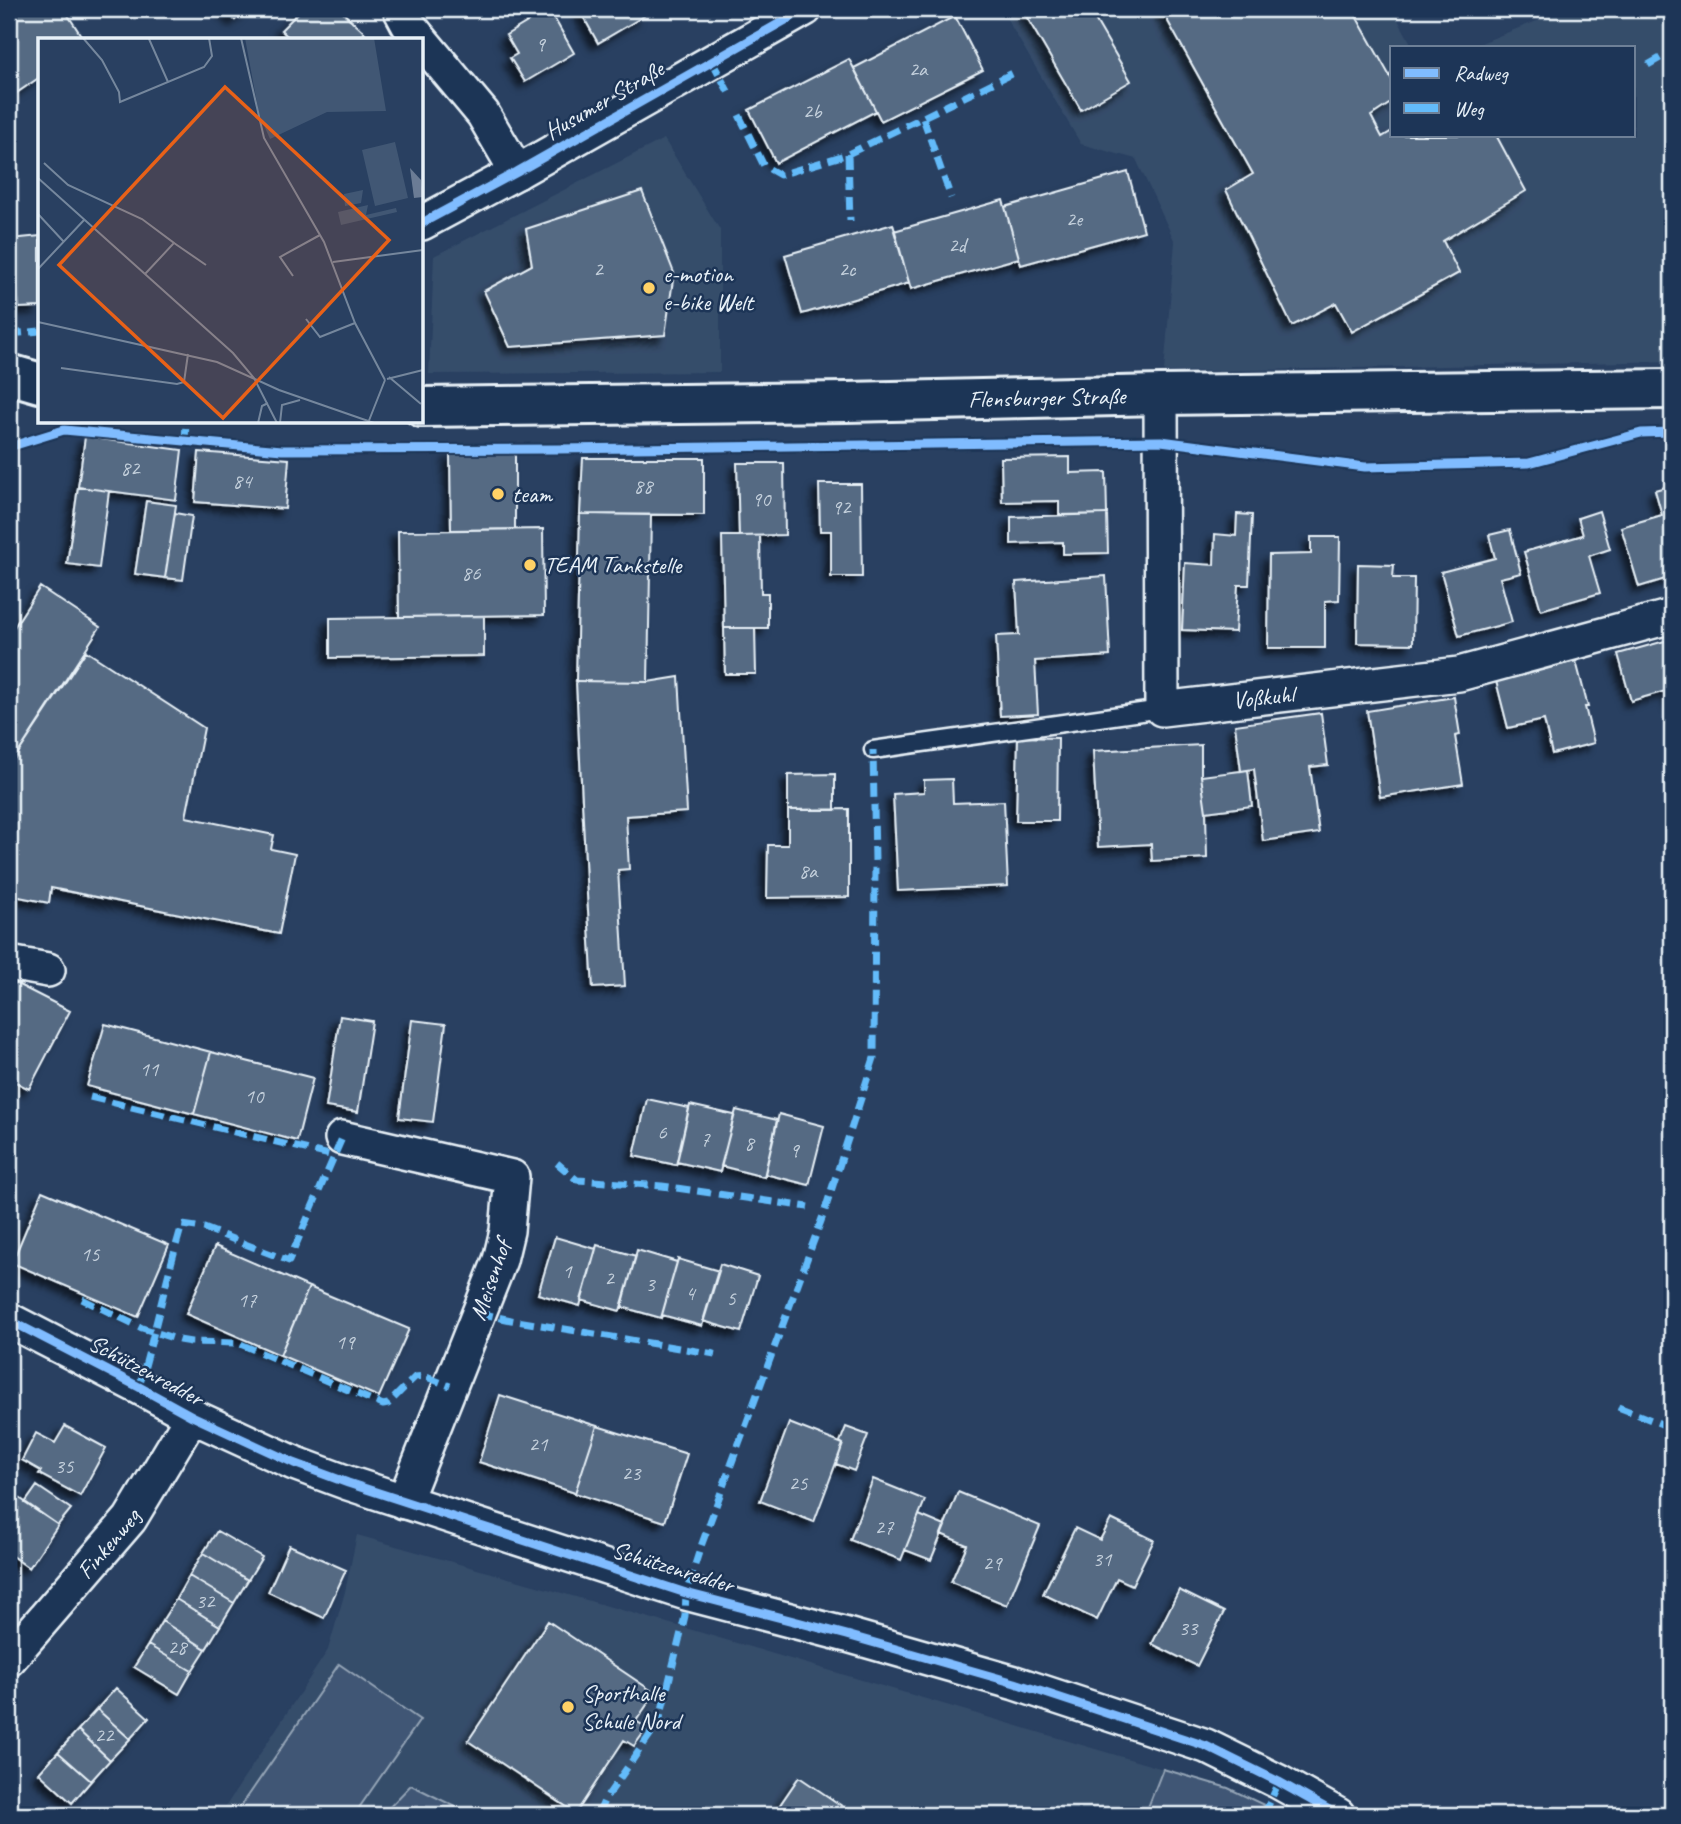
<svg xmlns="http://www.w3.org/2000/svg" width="1681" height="1824" font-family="Caveat,sans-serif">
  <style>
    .built { fill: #364d6b }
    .green { fill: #415774; stroke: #94a4b6; stroke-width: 2 }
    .building { fill: #556a83; stroke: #e8f1f8; stroke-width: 2; filter: url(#shadow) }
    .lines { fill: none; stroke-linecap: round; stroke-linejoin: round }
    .service-casing { stroke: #e8f1f8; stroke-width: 21 }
    .minor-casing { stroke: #e8f1f8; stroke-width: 38 }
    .tertiary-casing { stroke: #e8f1f8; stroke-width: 44 }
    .service { stroke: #1d3557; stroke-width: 16 }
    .minor { stroke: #1d3557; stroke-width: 33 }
    .tertiary { stroke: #1d3557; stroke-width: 38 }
    .quiet { stroke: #63bbfa; stroke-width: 7; stroke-dasharray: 14 7; stroke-linecap: butt }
    .cycleway-casing { stroke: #1d3557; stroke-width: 13 }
    .cycleway { stroke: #80bcff; stroke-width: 9 }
    .poi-dot { fill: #ffd166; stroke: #1d3557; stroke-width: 2.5 }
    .labels { text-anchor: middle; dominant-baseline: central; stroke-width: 5; stroke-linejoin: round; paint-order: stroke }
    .number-label { font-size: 21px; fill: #c3cfdb }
    .street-label { font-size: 24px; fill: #e8f1f8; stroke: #1d3557 }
    .poi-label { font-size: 24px; fill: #e8f1f8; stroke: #1d3557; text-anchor: start }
    .inset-road { fill: none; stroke: #75879d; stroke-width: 2 }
    .view { fill: #e86118; fill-opacity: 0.15; stroke: #e86118; stroke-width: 3.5 }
    .inset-edge { fill: none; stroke: #e8f1f8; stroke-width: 3.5 }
  </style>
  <defs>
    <filter id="shadow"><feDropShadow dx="-6" dy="6" stdDeviation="3.5" flood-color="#0009"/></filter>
  </defs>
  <rect width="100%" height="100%" fill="#294061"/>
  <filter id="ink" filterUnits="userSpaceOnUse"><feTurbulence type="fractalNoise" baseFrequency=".0143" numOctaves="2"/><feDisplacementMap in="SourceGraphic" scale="14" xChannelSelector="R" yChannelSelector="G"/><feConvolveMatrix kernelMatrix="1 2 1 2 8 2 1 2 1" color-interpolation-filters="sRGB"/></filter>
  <g filter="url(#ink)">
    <path class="built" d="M1001,9h391l21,38h-21v88h242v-88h-163l86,-34 1,-4h114v352l-508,11 11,-130 -39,-83 -55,-15z
      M664,139l56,91v142l-291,2 5,-118z
      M357,1535l335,95 471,139 -18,46h-925l108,-165 17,-58z"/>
    <path class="green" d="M339,1664l81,56 -66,95h-119z
      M1163,1769l65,19 57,27h-140z
      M411,1785l43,21 6,9h-78z"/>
    <path class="building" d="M14,9h50l20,31h-44v37l-25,17 -6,-10v-72z
      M224,9h23l-12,11z
      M302,9h37l26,24 -7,7h-67l-10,-10z
      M549,9l25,44 -49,29 -15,-24 7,-4 -11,-19z
      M579,9h61l4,7 -46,27z
      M1022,9h67l42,72 -50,29z
      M1161,9h191l40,71v22l-21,14 11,21 10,-6v4h104l30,56 -83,50 16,32 -107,59 -16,-29 -44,23 -66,-136 27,-16z
      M955,16l28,54 -102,51 -27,-53z
      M849,59l27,52 -100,52 -27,-53z
      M1128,172l16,59 -123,34 -16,-58z
      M642,191l32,82 -9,62 -155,12 -26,-56 48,-26 -6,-36z
      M1003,200l16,58 -108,31 -17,-58z
      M893,224l16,59 -107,31 -17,-59z
      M40,236v71l-21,1 -8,-69z
      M9,277h7l3,31 -10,1z
      M85,437l97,13 -6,50 -98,-13z
      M199,452l90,7 -4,50 -90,-7z
      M450,454h65v75l-64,1z
      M1070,457v16l36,-1 1,42 -48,1v-14l-57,1 -1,-44z
      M583,458h121v57l-124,-1z
      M737,463h47l1,72 -46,1z
      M819,484h42l1,93h-31v-46h-11z
      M1672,485v92l-33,10 -18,-60 41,-12 -7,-25z
      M78,487l31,4 -10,77 -32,-4z
      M146,501l30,4 -11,73 -30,-4z
      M1599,511l11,38 -21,7 11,37 -59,17 -17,-58 59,-17 -5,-17z
      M175,513l17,3 -9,64 -18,-2z
      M580,514l71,1 -3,167 -72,-1z
      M1107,514l1,39 -45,1v-12l-52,2v-27z
      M1237,514l15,1 -3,70h-11l-3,47 -53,-2 3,-67 29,2 1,-31 21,2z
      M543,529l1,86 -145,2 -1,-86z
      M1510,530l11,43 -21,5 12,44 -53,14 -18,-64 54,-14 -6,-23z
      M722,536h38l1,57h7v35h-44z
      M1311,537h29l-1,63 -14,1v47h-57l1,-93 42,-1z
      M1358,564l36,1 -1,13h21l-1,66 -56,-1z
      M1106,576l4,80 -75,5 3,53 -38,2 -4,-80 23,-1 -3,-53z
      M40,587l60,40 -91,140v-132z
      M484,616v40l-154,2v-40z
      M724,628h31l1,46h-31z
      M1672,639v64l-3,-13 -38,11 -13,-47z
      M86,651l118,77 -18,89 88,18 -3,14 24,5 -16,80 -228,-46 -2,15 -40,-8v-128z
      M1576,661l12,46h-3l9,36 -42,11 -8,-34 -36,8 -12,-47z
      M679,677l8,135 -61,4 3,53 -11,1 7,116 -32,2 -7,-109 -10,-198 72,1z
      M1454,697l6,38 -5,1 8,48 -83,13 -13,-86z
      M1321,713l7,52 -18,2 9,66 -56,8 -9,-72 -13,2 -6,-46z
      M1018,737l40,1 -1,83h-41z
      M1201,745v31l5,36 1,46 -55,3 -1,-17 -53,3 -5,-96z
      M1248,770l4,36 -46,6 -5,-36z
      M835,774v36h-47v-35z
      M952,779l1,24 51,-2 4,85 -110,5 -5,-97 31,-2v-12z
      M849,809v88l-82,1 1,-53h20v-35z
      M11,981l59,30 -41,78 -20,-10v-94z
      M340,1016l32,5 -14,91 -32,-5z
      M412,1020l34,4 -13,98 -34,-4z
      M105,1024l106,28 -17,62 -107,-28z
      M211,1052l102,26 -16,63 -103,-27z
      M647,1099l42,9 -13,57 -42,-9z
      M690,1105l44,10 -14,57 -43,-10z
      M736,1110l41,10 -13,57 -43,-11z
      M779,1114l45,12 -15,59 -44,-11z
      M9,1152l9,5 -9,17z
      M42,1191l127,54 -31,72 -126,-54z
      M555,1237l41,12 -16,57 -42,-12z
      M597,1245l39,11 -16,55 -39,-11z
      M215,1246l94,41 -29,68 -94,-41z
      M637,1250l40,12 -16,56 -39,-11z
      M678,1259l41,12 -17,55 -40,-11z
      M720,1264l38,12 -17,56 -38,-11z
      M309,1287l100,42 -30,68 -99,-42z
      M500,1395l97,31 -22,67 -96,-31z
      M789,1423l54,21 -29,78 -54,-21z
      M65,1426l41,22 -26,48 -41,-22 2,-3 -19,-11 14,-27 19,10z
      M597,1426l90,28 -22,68 -90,-29z
      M846,1427l22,8 -14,36 -18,-7 7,-20 -3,-2z
      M873,1479l52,21 -24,60 -51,-20z
      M37,1486l34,23 -13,16 -33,-22z
      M958,1492l82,34 -33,79 -56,-23 16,-37 -26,-11z
      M18,1497l40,28 -29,43 -20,-14v-43z
      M919,1515l26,11 -14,34 -26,-10z
      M1111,1519l43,21 -22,45 -15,-7 -20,42 -54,-26 32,-66 25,12z
      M217,1531l45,26 -14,23 -45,-27z
      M289,1545l57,25 -22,48 -56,-26z
      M203,1553l45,27 -14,23 -45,-27z
      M189,1576l45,27 -14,23 -44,-27z
      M1179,1590l45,22 -27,54 -45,-22z
      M176,1599l44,27 -14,23 -44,-28z
      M162,1621l44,28 -14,22 -44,-26z
      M548,1621l107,72 -19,28 11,7 -13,18 -10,-6 -48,73 -108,-72z
      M148,1645l44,26 -13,23 -45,-27z
      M116,1688l33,30 -19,21 -33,-30z
      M97,1709l33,30 -20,21 -32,-30z
      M78,1730l32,30 -19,21 -33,-29z
      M58,1752l33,29 -19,22 -33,-30z
      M799,1777l46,31 11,7h-83z"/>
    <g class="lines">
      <g class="service-casing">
        <path id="service" d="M873,750l289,-41"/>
      </g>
      <g class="minor-casing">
        <g id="minor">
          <path d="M400,9l8,15 13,16"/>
          <path d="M422,41l61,73 34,58"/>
          <path d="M422,223l95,-51 288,-163"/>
          <path id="s1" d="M1161,395l1,314 297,-35 213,-58"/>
          <path d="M9,963l39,7"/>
          <path d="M342,1138l170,39 -5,54 -7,29 -96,242"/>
          <path d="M9,1320l130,67 53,29 102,47 54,20 338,110 161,42 168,48 191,63 73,36 59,33"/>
          <path id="s2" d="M9,1659l121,-140 62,-103"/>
        </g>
      </g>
      <g class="tertiary-casing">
        <g id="tertiary">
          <path d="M9,374l31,9"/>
          <path id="s3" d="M422,407l425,-5 314,-7 511,-6"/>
        </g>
      </g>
      <use href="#service" class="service"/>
      <use href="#minor" class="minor"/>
      <use href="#tertiary" class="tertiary"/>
      <path class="quiet" d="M712,61l19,36
        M1648,65l24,-14
        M739,115l25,51 16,9 68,-21 165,-81
        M923,118l28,80
        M848,154l2,67
        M9,334l31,-3
        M185,442l1,-20
        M90,1097l244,59
        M557,1163l20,17 85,6 146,21
        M82,1299l60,29 37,12 12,2 47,1 145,62 5,-1 27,-27 9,-1 26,10
        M479,1313l32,7 204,34
        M139,1387c16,-54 27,-109 43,-162l22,3 85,33 53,-123
        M1618,1407l54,21
        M598,1815l6,-14 55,-79 26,-106 1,-23 14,-44 124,-336 50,-155 1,-196 -2,-112
        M1264,1815l15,-33"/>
      <g class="cycleway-casing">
        <path id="cycleway" d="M422,223l95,-51 288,-163
          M9,447l55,-17 218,20 276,-1 603,-8 204,26 164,-4 112,-30 31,-1
          M9,1320l130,67 53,29 102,47 54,20 338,110 161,42 168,48 191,63 73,36 59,33"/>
      </g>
      <use href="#cycleway" class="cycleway"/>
    </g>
  </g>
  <g class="poi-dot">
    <circle cx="649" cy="288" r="7"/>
    <circle cx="498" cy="494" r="7"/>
    <circle cx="530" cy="565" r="7"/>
    <circle cx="568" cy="1707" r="7"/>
  </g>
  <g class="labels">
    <g class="number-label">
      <text x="540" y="44">9</text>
      <text x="918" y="69">2a</text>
      <text x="812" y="111">2b</text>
      <text x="1074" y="219">2e</text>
      <text x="957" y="245">2d</text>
      <text x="598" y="269">2</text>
      <text x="847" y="269">2c</text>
      <text x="130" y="468">82</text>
      <text x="242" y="481">84</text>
      <text x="643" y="486">88</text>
      <text x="761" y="499">90</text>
      <text x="841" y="507">92</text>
      <text x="471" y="573">86</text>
      <text x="808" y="871">8a</text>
      <text x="149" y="1069">11</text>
      <text x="254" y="1096">10</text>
      <text x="662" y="1132">6</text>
      <text x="705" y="1139">7</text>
      <text x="749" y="1143">8</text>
      <text x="794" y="1150">9</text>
      <text x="90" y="1254">15</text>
      <text x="567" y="1271">1</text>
      <text x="609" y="1278">2</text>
      <text x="650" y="1284">3</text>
      <text x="690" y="1293">4</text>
      <text x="731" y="1298">5</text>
      <text x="247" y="1300">17</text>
      <text x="345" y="1342">19</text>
      <text x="538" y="1444">21</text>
      <text x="64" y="1466">35</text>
      <text x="631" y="1473">23</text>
      <text x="798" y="1483">25</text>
      <text x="884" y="1527">27</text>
      <text x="1102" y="1559">31</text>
      <text x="992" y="1563">29</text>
      <text x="205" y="1601">32</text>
      <text x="1188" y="1628">33</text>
      <text x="177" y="1647">28</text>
      <text x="104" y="1735">22</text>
    </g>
    <g class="street-label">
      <text transform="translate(604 100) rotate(-30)">Husumer Straße</text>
      <text stroke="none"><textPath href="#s3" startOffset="625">Flensburger Straße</textPath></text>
      <text stroke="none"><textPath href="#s1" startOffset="416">Voßkuhl</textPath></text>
      <text transform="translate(490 1280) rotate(-71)">Meisenhof</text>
      <text transform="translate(146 1370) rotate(28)">Schützenredder</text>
      <text stroke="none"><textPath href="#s2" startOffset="152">Finkenweg</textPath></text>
      <text transform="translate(673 1567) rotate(17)">Schützenredder</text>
    </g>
    <g class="poi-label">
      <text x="663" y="274">e-motion<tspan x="663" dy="28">e-bike Welt</tspan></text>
      <text x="512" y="494">team</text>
      <text x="544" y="565">TEAM Tankstelle</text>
      <text x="582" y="1693">Sporthalle<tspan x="582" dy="28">Schule Nord</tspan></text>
    </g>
  </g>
  <g transform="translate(38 38)">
    <rect width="385" height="385" fill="#294061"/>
    <path d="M207,0h129l12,73 -59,1 -57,27 -11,-25zM357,104l13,56 -33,8 -13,-56zM325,152l-2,13 -16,3 -1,-12zM330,167l-2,10 30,-7 1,4 -56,13 -3,-13z" fill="#415774"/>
    <path d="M372,130l11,12 2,17 -9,1z" fill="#6b7c95"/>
    <path class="inset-road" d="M45,0l19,22 17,32 1,10 84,-35 8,-11 -3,-18M203,0l23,100 60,104 31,81 30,57M111,1l19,43M6,125l24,22 74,34 32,24 -29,31M0,140l195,175 21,25 23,45M0,176l26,28M136,205l32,22M295,224l90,-12M0,231l47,-50M255,238l-13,-19 40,-22M268,281l14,18 35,-14M0,284l179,40 62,28 95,33M23,330l116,16 7,-2 4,-28M351,339l32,27M349,341l36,-9M220,385l4,-17 6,-3M242,385l2,-18 18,-5M330,385l17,-43"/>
    <path class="view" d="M187,49l164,153 -166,178 -164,-153z"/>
    <rect width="385" height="385" class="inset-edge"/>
  </g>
  <rect width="1681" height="1824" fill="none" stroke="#1d3557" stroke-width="35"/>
  <rect x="18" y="18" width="1646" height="1789" fill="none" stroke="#e8f1f8" stroke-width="2.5" filter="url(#ink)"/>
  <rect x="1390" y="46" width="245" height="91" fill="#1d3557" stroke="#6e8097" stroke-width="2"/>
  <rect x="1404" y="68" width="35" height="10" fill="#80bcff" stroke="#6e8097" stroke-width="2"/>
  <text x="1454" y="80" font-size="21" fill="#e8f1f8">Radweg</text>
  <rect x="1404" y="103" width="35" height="10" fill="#63bbfa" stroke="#6e8097" stroke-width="2"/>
  <text x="1454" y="116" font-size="21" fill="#e8f1f8">Weg</text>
</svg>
